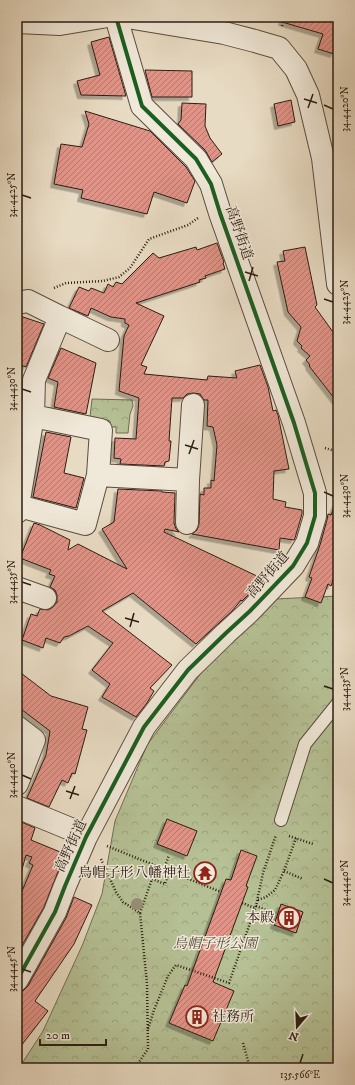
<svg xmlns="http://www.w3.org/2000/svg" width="355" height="1085" font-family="'IM FELL DW Pica','Noto Serif JP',serif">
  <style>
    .forest { fill: url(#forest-crowns); stroke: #706e53 }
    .building { fill: url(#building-hatch); stroke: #2c1c12; filter: url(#shadow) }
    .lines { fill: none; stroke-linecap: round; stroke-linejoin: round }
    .service-casing { stroke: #5b4c3e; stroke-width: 14 }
    .minor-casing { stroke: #5b4c3e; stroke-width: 24 }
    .path { stroke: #2c1c12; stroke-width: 2.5; stroke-dasharray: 1 2; stroke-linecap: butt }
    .service { stroke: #f0e8d8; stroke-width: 12 }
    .minor { stroke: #f0e8d8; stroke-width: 22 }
    .cycleway-casing { stroke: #f0e8d8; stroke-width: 6 }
    .cycleway { stroke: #1b5e20; stroke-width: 4 }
    .tree { fill: #978d77 }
    .ticks { fill: none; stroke: #2c1c12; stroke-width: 1.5 }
    .labels { text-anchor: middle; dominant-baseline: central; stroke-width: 3; stroke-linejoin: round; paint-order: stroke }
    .street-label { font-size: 14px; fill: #2c1c12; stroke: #f0e8d8 }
    .poi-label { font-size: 14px; fill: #2c1c12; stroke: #f0e8d8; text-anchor: end }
    .park-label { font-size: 14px; font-style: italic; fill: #554d39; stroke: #f0e8d8 }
    .neatline { fill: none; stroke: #2c1c12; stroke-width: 1.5 }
    .ticks-label { font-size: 10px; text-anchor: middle; fill: #2c1c12 }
  </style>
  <defs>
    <pattern id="forest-crowns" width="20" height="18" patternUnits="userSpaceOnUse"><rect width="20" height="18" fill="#b5c094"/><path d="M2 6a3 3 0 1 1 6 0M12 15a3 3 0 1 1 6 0" fill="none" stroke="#9ca47f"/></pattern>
    <pattern id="building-hatch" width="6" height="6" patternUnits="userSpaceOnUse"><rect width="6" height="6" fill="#e29387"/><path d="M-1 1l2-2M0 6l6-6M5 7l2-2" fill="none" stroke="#b7776d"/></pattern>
    <filter id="shadow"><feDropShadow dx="-3.5" dy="3.5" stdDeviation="0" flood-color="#0004"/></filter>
  </defs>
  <rect width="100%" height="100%" fill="#e8dbc3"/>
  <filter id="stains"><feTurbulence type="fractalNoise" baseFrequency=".005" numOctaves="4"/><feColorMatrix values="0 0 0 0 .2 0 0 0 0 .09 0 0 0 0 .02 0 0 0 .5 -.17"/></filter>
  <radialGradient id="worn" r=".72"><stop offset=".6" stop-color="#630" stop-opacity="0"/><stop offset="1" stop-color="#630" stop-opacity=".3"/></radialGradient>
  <path class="forest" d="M92,399l40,1 1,6 -3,8 -2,19h-12v-6h-6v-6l-20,-4z
    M338,596v472h-319l24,-37 39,-85 20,-52 13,-73 32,-76 54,-72 29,-30 45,-44z"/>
  <path class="building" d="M283,17h55v23l-4,14 -16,-5 5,-15 -41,-12z
    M109,37l17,59 -45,-1 -4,-14 23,-6 -9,-33z
    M145,70l47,1v26h-40z
    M291,100l4,22 -17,4 -4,-22z
    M182,103l24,1 -1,22 5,12 12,16 -10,8 -7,-12 -27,-26 3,-4z
    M85,111l65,20 36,36 9,14 -8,22 -33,-11 -7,22 -66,-16 2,-8 -29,-6 7,-40 21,3 7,-23z
    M217,243l7,19 -1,1 2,6 -20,7 1,2 -7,2 1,2 -64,21 28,13 -23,49 6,2 -3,7 63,6 1,-4 29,2 -2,-7 25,-6 8,22 5,24 3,-1 2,5 11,54 -15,2 -1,28 13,3 -1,5 17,3v4l-7,24 -1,2 -14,-2 -1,12 -87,-16 5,-4 2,-6 1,-30 4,1v-7h7v-8l3,1 3,-36 -4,-18 -6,-1 1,-26h-4l-4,-6 -7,-1 -6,1 -4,4h-11l-3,43h2l-2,20 -4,1 -1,4 -44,-2 1,-5 -7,-1 1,-20 21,1 3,-41 -20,-7 5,-55 5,-11 -4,-2v-4l-14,-2 -20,-9 -3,8 -19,-8 10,-21 10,4 2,-3 13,5 4,-9 5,3 3,-5 6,2 31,-31 6,5 37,-11 1,3z
    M305,247l12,58 -2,2 23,32v64l-29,-37 1,-1 -4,-5 4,-4 -9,-8 1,-2 -5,-5 4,-14 -13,-15 -11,-50 8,-1 -2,-10z
    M17,315l27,9 -18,43 -9,-3z
    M61,348l35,15 -10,51 -32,-7 4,-25 -10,-4z
    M46,432l25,5 -7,36 20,5 -8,30 -43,-11z
    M118,489l44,2v1l13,1 -1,30 2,6 3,3 -14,-3 -1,3 95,45 -7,14 -10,10 -1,-1 -8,10 -37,34 -63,-51 -31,18 70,54 -22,23 4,3 -7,12 -11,14 -34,-20 8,-13 -18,-14 21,-27 -25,-17 -19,10 -5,1 -4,6 -14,-5 -3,10 -21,-8 9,-26 6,2 3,-7 8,1 5,-3 4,-5v-7l-2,-5 -5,-3 5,-11 -6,-2 2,-4 -31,-12 14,-35 6,2 30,15 -2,10 10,-6 49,25 -25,-40 12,-7z
    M336,503h2v63l-7,20 -3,-2 -7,19 -16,-6 7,-19 -3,-1 11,-32 7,-25 1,-6 3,1z
    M17,670l34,26 37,11 -6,22 5,1 -12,44 -3,-1 -4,10 -6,-3 -13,27 -22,-9 19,-43 4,-24 -33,-25z
    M167,819l30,12 -10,25 -30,-12z
    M19,821l16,7 -4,12 34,14 -21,53 -27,47v-51l16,-38 -4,-2 3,-6 -6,-2 -5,18 -4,-1v-44z
    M241,850l16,6 -11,30 2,1 -35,95 21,9 -21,50 -44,-18 16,-38 2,1 39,-107 5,1z
    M74,897l18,8 -18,39 -39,57 13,10 -31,40v-59l6,-1 5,-5 38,-68z
    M281,904l22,8 -7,21 -22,-8z"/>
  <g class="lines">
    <g class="service-casing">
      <path id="service" d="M281,820l24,-76 33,-41"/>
    </g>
    <g class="minor-casing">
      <path id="minor" d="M127,17l97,16 31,8 24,7 17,21 12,26 15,63 15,126
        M17,22l43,2 42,-7
        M17,303l11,-2 32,16 -26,63 -1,36 -16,96
        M60,317l48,23
        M33,416l68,14 -3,45
        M188,480l5,-75
        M19,506l66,18 13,-49 90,5 -1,43
        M17,588l28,10
        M17,727l17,13 -17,44
        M17,807l56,23 13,7
        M17,980l38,-68 10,-26 21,-49 58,-110 44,-57 38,-37 24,-22 43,-45 14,-23 8,-27v-23l-21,-70 -74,-210 -9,-29 -15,-25 -54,-53 -26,-89"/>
    </g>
    <path class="path" d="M282,26l2,-9
      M54,288l12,-5 37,-2 16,-4 11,-9 19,-29 39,-14 10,-7
      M325,448l13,4
      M289,836l24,8
      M107,846l114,46
      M101,859l15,33 7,10 17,11 7,71 1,65 -13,19
      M164,869l5,-14
      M284,871l19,8
      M258,900l8,-3 9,-7 9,-19 12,-33
      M242,903l13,5
      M256,906l15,6
      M140,913l12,-34 13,5 4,-13
      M148,1029l6,-19 14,-34 8,-11 53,18 27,-77 7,-33 13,-38
      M243,1043l7,25"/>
    <use href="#service" class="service"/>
    <use href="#minor" class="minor"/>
    <g class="cycleway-casing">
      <path id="cycleway" d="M17,980l38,-68 10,-26 21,-49 58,-110 44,-57 38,-37 24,-22 43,-45 14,-23 8,-27v-23l-21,-70 -74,-210 -9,-29 -15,-25 -54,-53 -26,-89"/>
    </g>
    <use href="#cycleway" class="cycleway"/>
  </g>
  <g class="tree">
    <circle cx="152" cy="873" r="6"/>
    <circle cx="137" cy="904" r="6"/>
  </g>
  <path class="ticks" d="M304,99l13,4M324,105l9,4M308,108l5,-14M22,195l9,3M245,272l13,4M249,281l4,-14M324,299l9,3M22,389l9,3M185,445l13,4M189,454l5,-14M324,492l9,4M22,582l9,3M125,618l14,4M130,627l4,-14M324,686l9,3M22,775l9,4M66,791l13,4M70,799l5,-13M324,879l9,4M22,969l9,3M300,1063l3,-9"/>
  <defs>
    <g id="temple-ring" transform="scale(1.15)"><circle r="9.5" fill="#f0e8d8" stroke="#8f2418" stroke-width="1.5"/><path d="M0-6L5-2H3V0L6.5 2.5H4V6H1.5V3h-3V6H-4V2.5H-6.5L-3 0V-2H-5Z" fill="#8f2418"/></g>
    <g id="building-ring" transform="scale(1.15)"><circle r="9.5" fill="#f0e8d8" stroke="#8f2418" stroke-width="1.5"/><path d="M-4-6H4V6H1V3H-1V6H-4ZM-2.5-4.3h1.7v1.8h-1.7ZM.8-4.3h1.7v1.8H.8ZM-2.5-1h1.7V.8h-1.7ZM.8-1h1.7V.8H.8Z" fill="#8f2418"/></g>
  </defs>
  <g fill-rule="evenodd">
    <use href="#temple-ring" x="205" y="873"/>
    <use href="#building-ring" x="289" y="918"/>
    <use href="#building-ring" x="197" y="1017"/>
  </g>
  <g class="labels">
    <g class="street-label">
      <text transform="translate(239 233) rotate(71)">高野街道</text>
      <text transform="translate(268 575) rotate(-49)">高野街道</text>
      <text transform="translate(71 846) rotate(-65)">高野街道</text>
    </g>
    <g class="poi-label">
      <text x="190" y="873">烏帽子形八幡神社</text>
      <text x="274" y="918">本殿</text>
      <text x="212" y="1017" text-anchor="start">社務所</text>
    </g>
    <g class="park-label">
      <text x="215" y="944">烏帽子形公園</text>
    </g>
  </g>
  <rect width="355" height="1085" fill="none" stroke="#e8dbc3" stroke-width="44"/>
  <g transform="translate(297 1027) rotate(199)" stroke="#f0e8d8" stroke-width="3" paint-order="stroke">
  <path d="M0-3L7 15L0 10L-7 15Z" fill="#2c1c12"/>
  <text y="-6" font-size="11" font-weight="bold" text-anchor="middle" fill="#2c1c12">N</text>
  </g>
  <path d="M40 1039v6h66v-6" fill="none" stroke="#2c1c12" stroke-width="2"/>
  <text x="46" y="1039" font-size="12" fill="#2c1c12" stroke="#f0e8d8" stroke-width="3" paint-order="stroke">20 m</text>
  <rect x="22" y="22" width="311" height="1041" class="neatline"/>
  <g class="ticks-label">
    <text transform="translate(344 109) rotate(-90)" y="4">34.4420°N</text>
    <text transform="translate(11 195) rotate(-90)" y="4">34.4425°N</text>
    <text transform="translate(344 302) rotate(-90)" y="4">34.4425°N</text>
    <text transform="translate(11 389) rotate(-90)" y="4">34.4430°N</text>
    <text transform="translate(344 496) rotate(-90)" y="4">34.4430°N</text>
    <text transform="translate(11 582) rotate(-90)" y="4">34.4435°N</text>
    <text transform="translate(344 689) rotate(-90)" y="4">34.4435°N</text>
    <text transform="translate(11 775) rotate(-90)" y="4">34.4440°N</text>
    <text transform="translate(344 883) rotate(-90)" y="4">34.4440°N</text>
    <text transform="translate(11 969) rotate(-90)" y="4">34.4445°N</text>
    <text x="300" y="1078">135.566°E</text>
  </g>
  <rect width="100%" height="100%" filter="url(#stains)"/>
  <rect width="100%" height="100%" fill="url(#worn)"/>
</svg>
